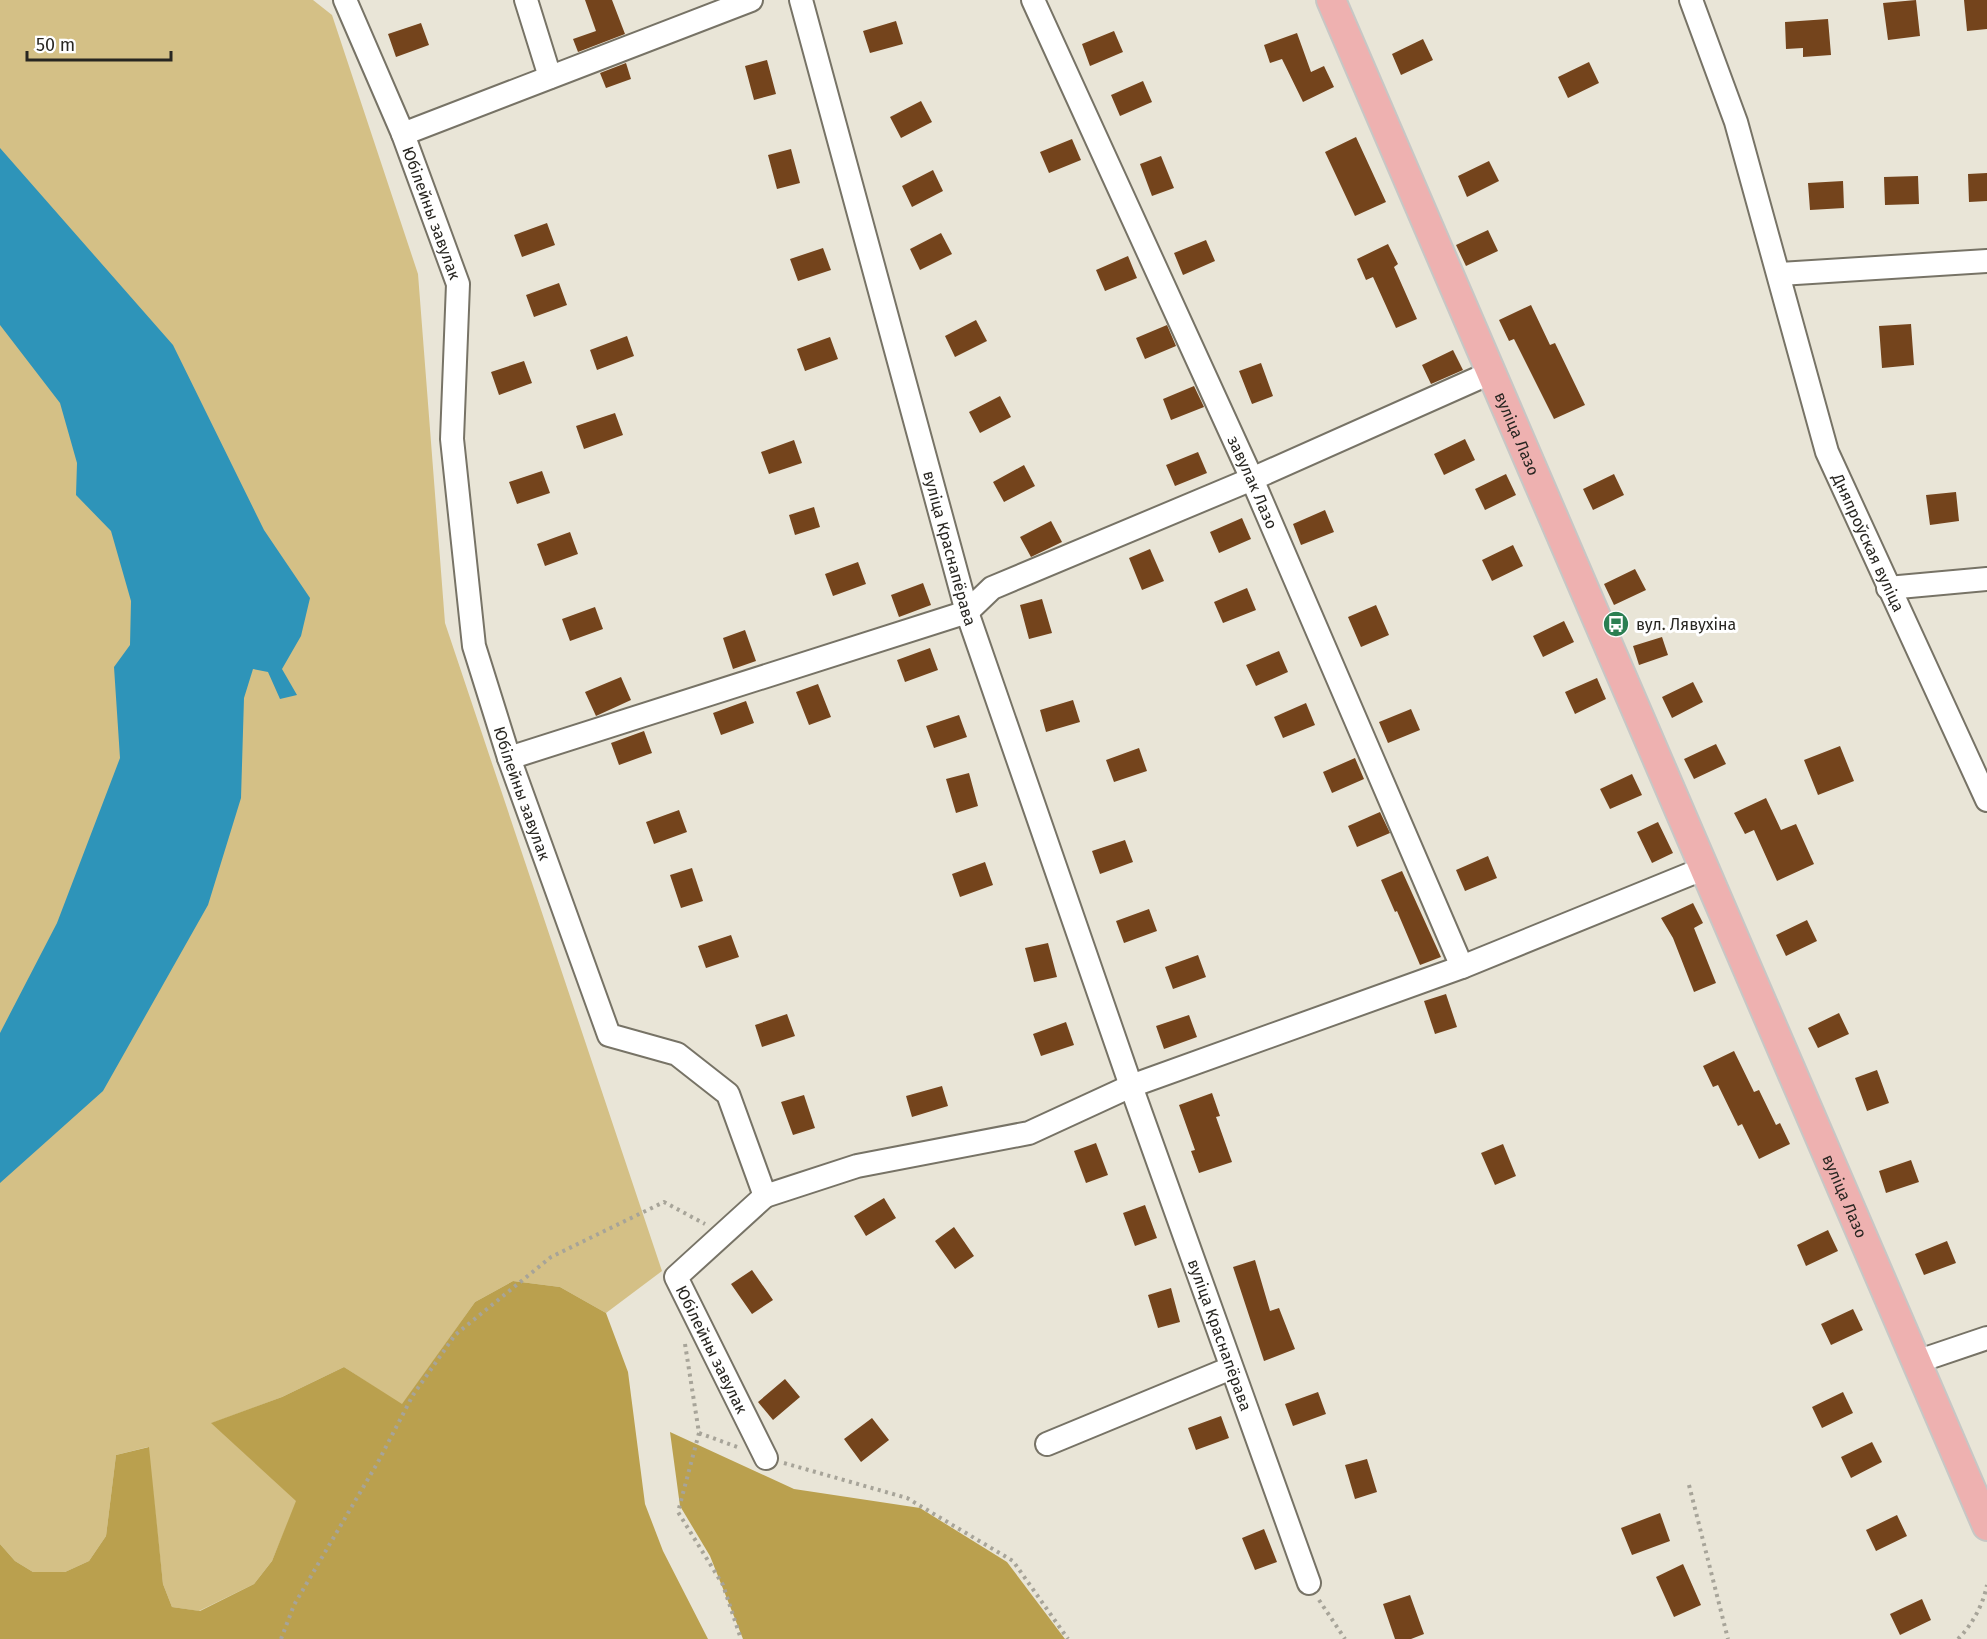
<svg xmlns="http://www.w3.org/2000/svg" width="1987" height="1639" font-family="'Fira Sans',sans-serif">
  <style>
    .green { fill: #d4c086 }
    .forest { fill: #baa04e }
    .water { fill: #2e94b9 }
    .building { fill: #74441c }
    .lines { fill: none; stroke-linecap: round; stroke-linejoin: round }
    .minor-casing { stroke: #777366; stroke-width: 26 }
    .major-casing { stroke: #c7c7c5; stroke-width: 32 }
    .path { stroke: #a7a499; stroke-width: 4; stroke-dasharray: 3 4.5; stroke-linecap: butt }
    .minor { stroke: #fff; stroke-width: 22 }
    .major { stroke: #eeb1b0; stroke-width: 28 }
    .labels { text-anchor: middle; dominant-baseline: central; stroke-width: 6; stroke-linejoin: round; paint-order: stroke }
    .street-label { font-size: 16px; fill: #282621; stroke: #fff }
    .poi-label { font-size: 16px; fill: #282621; stroke: #fff; text-anchor: start }
  </style>
  <rect width="100%" height="100%" fill="#e9e5d7"/>
  <path class="green" d="M0,0h313l19,15 86,259 27,349 217,648 -56,42 -46,-26 -47,-6 -38,21 -73,103 -58,-38 -62,30 -70,26 85,78 -25,60 -18,23 -55,27 -27,-4 -9,-23 -15,-137 -32,8 -10,81 -17,25 -24,11h-32l-18,-11 -15,-17z"/>
  <path class="forest" d="M513,1281l47,6 46,26 22,59 17,132 18,47 45,88h-708v-95l15,17 18,11h32l24,-11 17,-25 10,-81 33,-8 14,137 9,23 28,4 54,-27 18,-23 24,-60 -85,-78 71,-26 62,-30 58,37 73,-102z
    M670,1432l124,57 126,19 87,54 58,77h-322l-33,-83 -30,-50z"/>
  <path class="water" d="M0,148l173,197 91,185 46,68 -9,38 -19,33 15,26 -17,4 -12,-27 -15,-3 -9,29 -3,100 -33,107 -105,186 -103,92v-150l57,-110 63,-165 -6,-91 16,-22 1,-44 -20,-70 -35,-36 1,-32 -17,-60 -60,-78z"/>
  <path class="building" d="M585,0h27l13,34 -47,18 -5,-13 23,-8z
    M1916,0l4,36 -32,4 -5,-37z
    M1964,0h23v29l-20,2z
    M1828,19l3,36 -28,2v-9l-17,1 -1,-27z
    M896,21l7,23 -33,9 -7,-22z
    M421,23l8,22 -33,12 -8,-23z
    M1114,31l9,21 -33,14 -8,-22z
    M1297,33l14,39 13,-6 10,21 -31,15 -21,-43 -12,4 -6,-18z
    M1423,39l10,21 -32,15 -9,-21z
    M767,60l9,34 -22,6 -9,-34z
    M1589,62l10,21 -31,15 -10,-21z
    M626,63l5,16 -25,9 -6,-15z
    M1143,81l9,21 -32,14 -9,-21z
    M921,101l11,21 -31,16 -11,-21z
    M1356,137l30,65 -31,14 -30,-64z
    M1072,139l9,21 -32,13 -9,-21z
    M791,149l9,34 -23,6 -9,-34z
    M1161,156l13,32 -22,8 -12,-32z
    M1489,161l10,20 -32,16 -9,-21z
    M933,170l10,21 -31,16 -10,-21z
    M1987,173v28l-18,1 -1,-28z
    M1918,176l1,28 -34,1 -1,-28z
    M1843,181l1,27 -34,2 -2,-27z
    M547,223l8,22 -33,12 -8,-22z
    M1488,230l10,21 -32,15 -10,-21z
    M941,233l11,21 -32,16 -10,-21z
    M1206,240l9,21 -32,14 -9,-22z
    M1388,244l10,20 -4,3 23,52 -21,9 -23,-51 -7,3 -9,-21z
    M823,248l8,22 -33,11 -8,-22z
    M1128,256l9,22 -32,13 -9,-21z
    M559,283l8,22 -33,12 -8,-22z
    M1531,305l19,40 5,-2 30,62 -31,14 -40,-80 -5,2 -10,-21z
    M976,320l11,21 -32,16 -10,-21z
    M1911,324l3,41 -32,3 -3,-42z
    M1167,325l9,21 -31,13 -9,-21z
    M627,336l7,20 -37,14 -7,-20z
    M830,337l8,22 -33,12 -8,-22z
    M1453,350l10,20 -32,14 -9,-19z
    M524,361l8,22 -33,12 -8,-23z
    M1261,363l12,33 -21,8 -13,-33z
    M1194,386l10,21 -33,13 -8,-21z
    M1000,396l11,21 -31,16 -11,-21z
    M615,413l8,22 -39,14 -8,-23z
    M1465,439l10,21 -31,15 -10,-21z
    M794,440l8,23 -33,11 -8,-22z
    M1198,452l9,21 -32,13 -9,-21z
    M1024,465l11,21 -31,16 -11,-20z
    M542,471l8,22 -33,11 -8,-22z
    M1506,474l10,21 -31,15 -10,-21z
    M1614,474l10,21 -31,15 -10,-21z
    M1956,492l3,29 -29,4 -4,-30z
    M814,507l6,20 -25,8 -6,-20z
    M1325,510l9,22 -33,13 -8,-21z
    M1242,518l9,21 -32,14 -9,-21z
    M1051,521l11,21 -31,15 -11,-20z
    M570,532l8,22 -33,12 -8,-22z
    M1513,545l10,21 -31,15 -10,-21z
    M1150,549l14,32 -22,9 -13,-32z
    M858,562l8,22 -33,12 -8,-22z
    M1635,569l11,21 -32,15 -10,-21z
    M923,583l8,22 -32,12 -8,-22z
    M1247,588l9,22 -33,13 -9,-21z
    M1042,599l10,34 -23,6 -9,-34z
    M1376,605l13,30 -28,12 -13,-30z
    M595,607l8,22 -33,12 -8,-22z
    M1564,621l10,21 -31,15 -10,-21z
    M745,630l11,31 -23,8 -10,-31z
    M1662,637l6,18 -29,10 -6,-19z
    M930,648l8,22 -33,12 -8,-22z
    M1279,651l9,21 -32,14 -10,-21z
    M621,677l10,23 -35,16 -11,-24z
    M1597,678l9,21 -31,15 -10,-22z
    M1693,682l10,20 -31,16 -10,-21z
    M818,684l13,33 -22,8 -13,-33z
    M1073,700l7,22 -34,10 -6,-22z
    M746,701l8,22 -33,12 -8,-22z
    M1306,703l9,22 -32,13 -9,-21z
    M1411,709l9,21 -32,13 -9,-21z
    M959,715l8,22 -33,11 -8,-22z
    M644,731l8,22 -33,12 -8,-22z
    M1716,744l10,20 -32,15 -10,-20z
    M1840,746l14,35 -36,14 -14,-35z
    M1139,748l8,23 -33,11 -8,-22z
    M1355,758l9,21 -32,14 -9,-21z
    M969,773l9,33 -22,7 -10,-34z
    M1632,774l10,21 -32,14 -10,-20z
    M1766,798l15,32 15,-6 18,40 -37,17 -23,-51 -9,4 -11,-21z
    M679,810l8,22 -33,12 -8,-22z
    M1380,812l10,21 -33,14 -9,-21z
    M1658,822l15,31 -21,10 -15,-31z
    M1125,840l8,22 -33,12 -8,-23z
    M1488,856l9,22 -32,13 -9,-21z
    M985,862l8,23 -33,12 -8,-23z
    M692,868l11,33 -22,7 -11,-33z
    M1402,871l39,86 -21,8 -23,-54 -2,1 -14,-32z
    M1693,903l10,20 -9,5 22,55 -22,9 -21,-54 -12,-20z
    M1149,909l8,22 -33,12 -8,-22z
    M1807,920l10,21 -31,15 -10,-21z
    M731,935l8,22 -33,11 -8,-22z
    M1048,943l9,34 -23,5 -9,-34z
    M1198,955l8,22 -33,12 -8,-22z
    M1446,994l11,33 -22,7 -11,-33z
    M1839,1013l10,21 -31,14 -10,-20z
    M787,1014l8,22 -33,11 -7,-22z
    M1189,1015l8,22 -33,12 -8,-23z
    M1066,1022l8,23 -33,11 -8,-22z
    M1734,1051l20,41 5,-2 17,35 4,-2 10,21 -31,15 -17,-35 -4,2 -20,-41 -5,2 -10,-21z
    M1877,1070l12,33 -22,8 -12,-33z
    M942,1086l6,20 -36,11 -6,-21z
    M1212,1093l8,23 -4,1 16,45 -33,11 -8,-22 4,-1 -16,-45z
    M804,1095l11,33 -22,7 -12,-33z
    M1096,1143l12,32 -22,8 -12,-32z
    M1503,1144l13,32 -21,9 -14,-32z
    M1911,1160l8,22 -33,11 -7,-22z
    M884,1198l12,20 -30,18 -12,-20z
    M1145,1205l12,33 -22,8 -12,-33z
    M954,1227l20,29 -19,13 -20,-28z
    M1828,1230l10,21 -32,15 -9,-21z
    M1947,1241l9,22 -32,12 -9,-21z
    M1255,1260l15,51 9,-3 16,41 -31,12 -31,-94z
    M752,1270l21,30 -21,14 -21,-30z
    M1171,1288l9,34 -22,6 -10,-33z
    M1853,1309l10,21 -32,15 -10,-21z
    M785,1379l15,18 -27,23 -15,-18z
    M1318,1392l8,22 -33,12 -8,-22z
    M1843,1392l10,21 -31,15 -10,-21z
    M1221,1416l8,22 -33,12 -8,-22z
    M872,1418l17,22 -28,22 -17,-23z
    M1872,1442l10,20 -31,16 -10,-21z
    M1367,1459l10,33 -22,7 -10,-34z
    M1660,1513l10,28 -38,14 -11,-27z
    M1897,1515l10,21 -31,15 -10,-21z
    M1264,1529l13,33 -22,8 -13,-32z
    M1683,1564l18,41 -27,12 -18,-40z
    M1410,1595l14,39 -13,5h-16l-12,-35z
    M1922,1599l9,21 -31,15 -10,-21z"/>
  <g class="lines">
    <g class="minor-casing">
      <g id="minor">
        <path id="s1" d="M345,0l58,134 55,150 -6,155 22,207 35,112 100,277 68,19 51,40 37,102 -89,81 90,181"/>
        <path d="M526,0l24,77"/>
        <path id="s2" d="M801,0l166,612 164,474 178,497"/>
        <path id="s3" d="M1033,0l219,479 210,488"/>
        <path id="s4" d="M1691,0l45,122 91,330 160,348"/>
        <path d="M403,134l348,-134"/>
        <path d="M1780,274l207,-13"/>
        <path d="M1888,588l99,-9"/>
        <path d="M509,758l458,-146 25,-24 260,-109 238,-106"/>
        <path d="M765,1196l92,-30 172,-33 102,-47 331,-119 243,-99"/>
        <path d="M1916,1362l71,-24"/>
        <path d="M1047,1444l184,-76"/>
      </g>
    </g>
    <g class="major-casing">
      <g id="major">
        <path id="s5" d="M1331,0l656,1526"/>
      </g>
    </g>
    <path class="path" d="M685,1344l14,89 -21,79 45,73 18,54
      M699,1433l41,15
      M784,1463l123,35 106,63 55,78
      M1689,1485l39,154
      M1319,1600l26,39
      M281,1639l13,-34 84,-143 35,-67 42,-60 96,-78 113,-55 41,22
      M1958,1639c14,-14 25,-34 29,-54"/>
    <use href="#minor" class="minor"/>
    <use href="#major" class="major"/>
  </g>
  <defs>
    <g id="bus-disc" transform="scale(1.35)"><circle r="9.5" fill="#2b7f52" stroke="#fff"/><path d="M-5-6H5V4H4V6H2V4H-2V6H-4V4H-5ZM-3.5-4V0h7V-4ZM-3.5 1.2v1.5H-2V1.2ZM2 1.2v1.5H3.5V1.2Z" fill="#fff"/></g>
  </defs>
  <g fill-rule="evenodd">
    <use href="#bus-disc" x="1616" y="624"/>
  </g>
  <g class="labels">
    <g class="street-label">
      <text stroke="none"><textPath href="#s1" startOffset="230">Юбілейны завулак</textPath></text>
      <text stroke="none"><textPath href="#s5" startOffset="472">вуліца Лазо</textPath></text>
      <text stroke="none"><textPath href="#s3" startOffset="530">завулак Лазо</textPath></text>
      <text stroke="none"><textPath href="#s4" startOffset="572">Дняпроўская вуліца</textPath></text>
      <text stroke="none"><textPath href="#s2" startOffset="568">вуліца Краснапёрава</textPath></text>
      <text stroke="none"><textPath href="#s1" startOffset="824">Юбілейны завулак</textPath></text>
      <text stroke="none"><textPath href="#s5" startOffset="1302">вуліца Лазо</textPath></text>
      <text stroke="none"><textPath href="#s2" startOffset="1400">вуліца Краснапёрава</textPath></text>
      <text stroke="none"><textPath href="#s1" startOffset="1526">Юбілейны завулак</textPath></text>
    </g>
    <g class="poi-label">
      <text x="1636" y="624">вул. Лявухіна</text>
    </g>
  </g>
  <path d="M27 51v9h144v-9" fill="none" stroke="#282621" stroke-width="3"/>
  <text x="36" y="51" font-size="18" fill="#282621" stroke="#ffffff" stroke-width="4.5" paint-order="stroke">50 m</text>
</svg>
